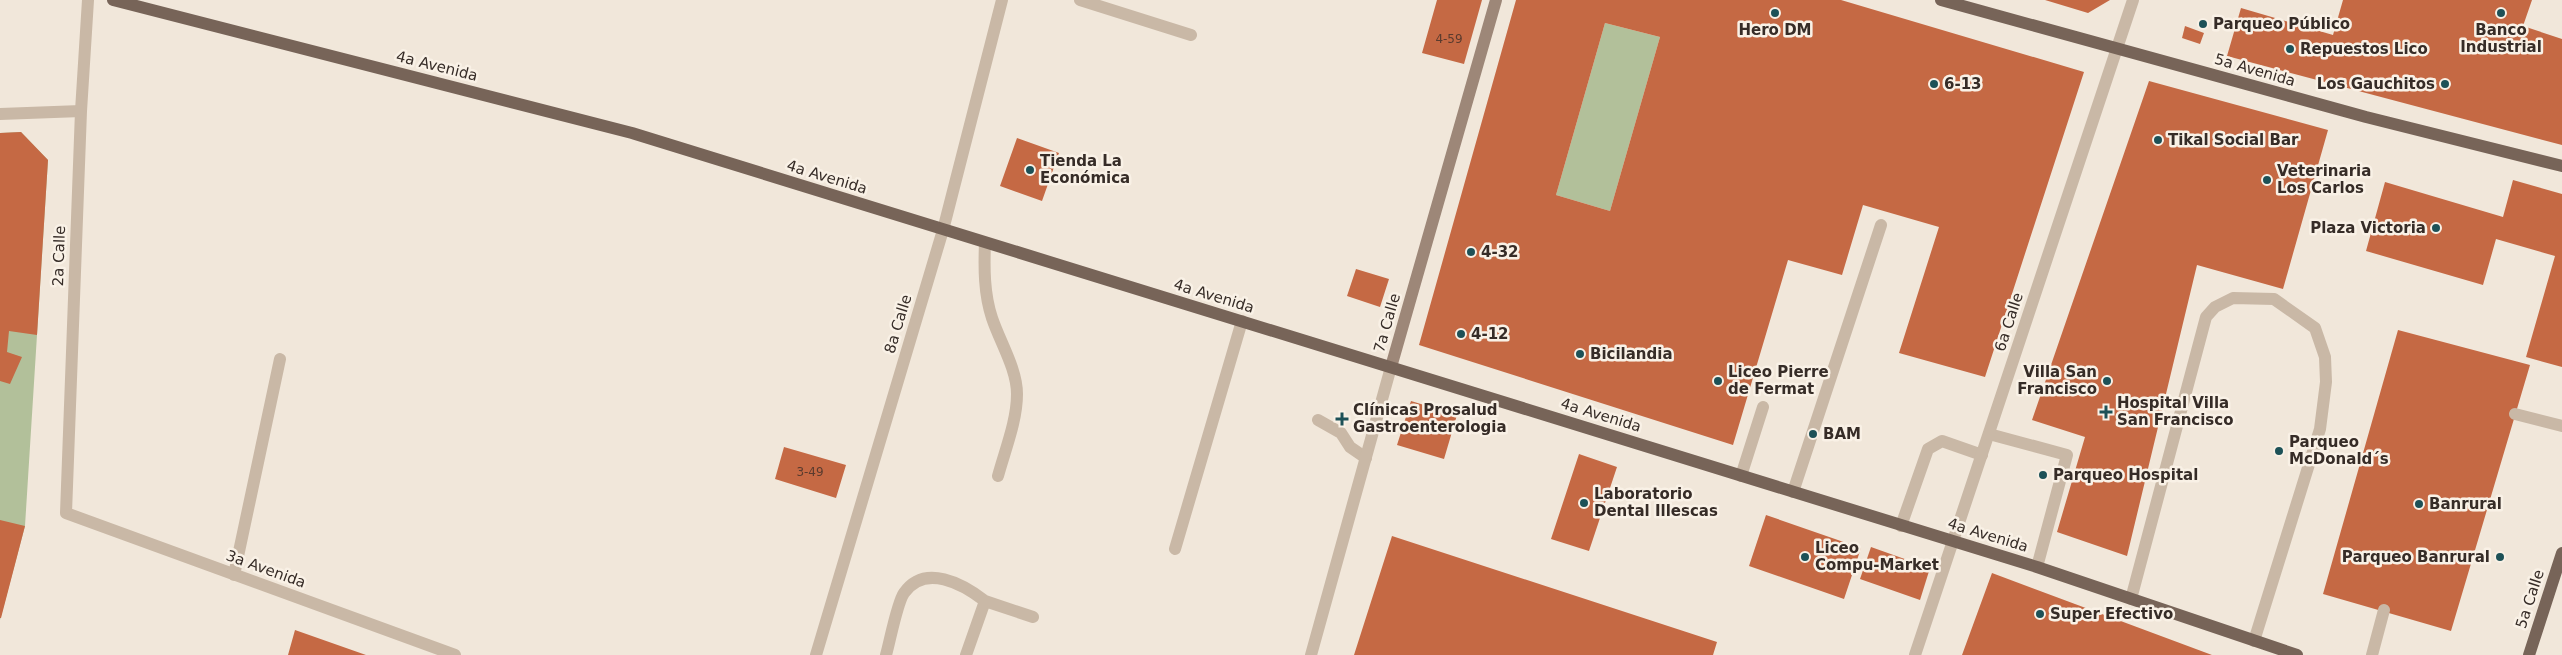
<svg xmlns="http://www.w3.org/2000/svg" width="2562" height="655" font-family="'DejaVu Sans',sans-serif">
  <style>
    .green { fill: #b2c09a }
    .building { fill: #c56944; fill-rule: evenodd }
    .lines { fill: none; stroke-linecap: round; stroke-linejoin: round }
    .service { stroke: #c9b8a6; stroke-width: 12 }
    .minor { stroke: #c9b8a6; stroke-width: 12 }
    .secondary { stroke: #9d8778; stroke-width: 12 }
    .primary { stroke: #776458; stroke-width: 12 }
    .poi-dot { fill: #1d5157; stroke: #f9f1e6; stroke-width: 2 }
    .labels { text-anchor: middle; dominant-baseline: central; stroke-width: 5; stroke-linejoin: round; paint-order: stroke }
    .number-label { font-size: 12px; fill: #5a3b2e }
    .poi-label { font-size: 15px; font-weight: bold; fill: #362c27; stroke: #f9f1e6; text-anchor: start }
    .street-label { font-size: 15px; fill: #362c27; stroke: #f9f1e6 }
  </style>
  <rect width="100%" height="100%" fill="#f1e7da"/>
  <path class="green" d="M1605,23l55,14 -50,174 -54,-16z
    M21,132l27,28 -23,366 -25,94v-487z"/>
  <path class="building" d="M1437,0h45l-18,64 -42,-11z
    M1516,0h325l243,72 -99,305 -86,-24 40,-126 -76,-22 -21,70 -54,-15 -55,185 -314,-100zM1605,23l55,14 -50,174 -54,-16z
    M2045,0h65l-22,13z
    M2343,0h189l-9,26 39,13v106l-335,-89 14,-48 92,27z
    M2185,26l19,7 -4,11 -18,-6z
    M2149,81l179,49 -45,159 -86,-24 -70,291 -70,-24 28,-95 -53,-17z
    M21,132l27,28 -11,175 -28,-4 -2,21 15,5 -12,27 -10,-3v-248z
    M1017,138l42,15 -17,48 -42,-15z
    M2513,180l49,14v173l-36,-10 29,-101 -59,-17 -13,46 -117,-34 19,-69 118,35z
    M1356,269l33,10 -9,28 -33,-11z
    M2398,330l132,35 -79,266 -128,-37z
    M1411,401l46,14 -13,44 -47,-14z
    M784,447l62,18 -10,33 -61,-19z
    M1579,454l38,13 -28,84 -38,-12z
    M1766,515l95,33 -17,51 -95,-33z
    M0,520l25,6 -24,92h-1z
    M1392,536l325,106 -4,13h-359z
    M1871,547l59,21 -10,32 -60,-21z
    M1992,573l220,82h-250z
    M295,630l71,25h-78z"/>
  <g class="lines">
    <path class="service" d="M1080,0l111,35
      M985,243c-1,25 -1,51 7,75 8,24 25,51 25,76 0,27 -12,56 -19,82
      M2515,414l47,12
      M1318,420l23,13 9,14 16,11
      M1989,434l78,21 -30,112
      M1741,476l22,-69
      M1793,492l88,-267
      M1901,526l27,-77 14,-8 40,14
      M1175,549l67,-228
      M2131,599l75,-282 9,-10 18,-9 41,1 41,29 10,29 1,25 -6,47 -66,212
      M985,601l48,16
      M886,655c4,-14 11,-52 18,-62 21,-30 59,-9 81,8l-19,54
      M2372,655l12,-45"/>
    <path class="minor" d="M88,0l-7,111 -15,402 389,142
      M0,114l81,-3
      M234,575l46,-216
      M816,655l127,-425 59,-230
      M1311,655l80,-288
      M1915,655l218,-655"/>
    <path class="secondary" d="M1391,367l105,-367"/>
    <path class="primary" d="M113,0l519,133 1405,434 260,88
      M1941,0l425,117 196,49
      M2529,655l33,-102"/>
  </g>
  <g class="poi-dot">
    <circle cx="1775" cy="13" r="5"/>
    <circle cx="2501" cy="13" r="5"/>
    <circle cx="2203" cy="24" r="5"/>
    <circle cx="2290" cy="49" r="5"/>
    <circle cx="1934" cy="84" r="5"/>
    <circle cx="2445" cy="84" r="5"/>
    <circle cx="2158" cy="140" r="5"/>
    <circle cx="1030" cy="170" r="5"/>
    <circle cx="2267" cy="180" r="5"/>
    <circle cx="2436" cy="228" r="5"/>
    <circle cx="1471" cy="252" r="5"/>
    <circle cx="1461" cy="334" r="5"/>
    <circle cx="1580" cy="354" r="5"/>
    <circle cx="1718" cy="381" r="5"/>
    <circle cx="2107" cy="381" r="5"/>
    <path d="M2103.5 404.5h5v5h5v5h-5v5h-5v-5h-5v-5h5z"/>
    <path d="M1339.5 411.5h5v5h5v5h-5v5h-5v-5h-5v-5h5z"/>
    <circle cx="1813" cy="434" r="5"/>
    <circle cx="2279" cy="451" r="5"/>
    <circle cx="2043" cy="475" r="5"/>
    <circle cx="1584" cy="503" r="5"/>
    <circle cx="2419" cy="504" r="5"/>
    <circle cx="1805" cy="557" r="5"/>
    <circle cx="2500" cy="557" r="5"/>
    <circle cx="2040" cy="614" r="5"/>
  </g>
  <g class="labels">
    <g class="number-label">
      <text x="1449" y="39">4-59</text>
      <text x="810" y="472">3-49</text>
    </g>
    <g class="poi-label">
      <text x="2213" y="24">Parqueo Público</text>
      <text x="1775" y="30" text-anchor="middle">Hero DM</text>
      <text x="2501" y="30" text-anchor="middle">Banco<tspan x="2501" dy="17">Industrial</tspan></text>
      <text x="2300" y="49">Repuestos Lico</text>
      <text x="1944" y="84">6-13</text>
      <text x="2435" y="84" text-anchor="end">Los Gauchitos</text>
      <text x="2168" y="140">Tikal Social Bar</text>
      <text x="1040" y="161">Tienda La<tspan x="1040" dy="17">Económica</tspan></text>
      <text x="2277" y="171">Veterinaria<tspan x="2277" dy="17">Los Carlos</tspan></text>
      <text x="2426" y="228" text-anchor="end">Plaza Victoria</text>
      <text x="1481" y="252">4-32</text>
      <text x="1471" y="334">4-12</text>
      <text x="1590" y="354">Bicilandia</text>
      <text x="1728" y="372">Liceo Pierre<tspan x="1728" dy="17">de Fermat</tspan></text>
      <text x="2097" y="372" text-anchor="end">Villa San<tspan x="2097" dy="17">Francisco</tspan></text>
      <text x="2117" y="403">Hospital Villa<tspan x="2117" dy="17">San Francisco</tspan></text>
      <text x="1353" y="410">Clínicas Prosalud<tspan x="1353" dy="17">Gastroenterologia</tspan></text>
      <text x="1823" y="434">BAM</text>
      <text x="2289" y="442">Parqueo<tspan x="2289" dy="17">McDonald´s</tspan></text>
      <text x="2053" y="475">Parqueo Hospital</text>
      <text x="1594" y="494">Laboratorio<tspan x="1594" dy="17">Dental Illescas</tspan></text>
      <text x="2429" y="504">Banrural</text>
      <text x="1815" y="548">Liceo<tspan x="1815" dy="17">Compu-Market</tspan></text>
      <text x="2490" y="557" text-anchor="end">Parqueo Banrural</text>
      <text x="2050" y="614">Super Efectivo</text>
    </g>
    <g class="street-label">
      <text transform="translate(437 66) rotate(14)">4a Avenida</text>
      <text transform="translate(2255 70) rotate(16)">5a Avenida</text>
      <text transform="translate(827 177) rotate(17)">4a Avenida</text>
      <text transform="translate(59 256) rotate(-88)">2a Calle</text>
      <text transform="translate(1214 296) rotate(17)">4a Avenida</text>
      <text transform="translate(2009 322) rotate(-72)">6a Calle</text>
      <text transform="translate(1387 323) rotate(-74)">7a Calle</text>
      <text transform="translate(898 324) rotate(-73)">8a Calle</text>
      <text transform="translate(1601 415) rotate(17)">4a Avenida</text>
      <text transform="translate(1988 535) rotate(17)">4a Avenida</text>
      <text transform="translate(266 569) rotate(20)">3a Avenida</text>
      <text transform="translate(2530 599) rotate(-72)">5a Calle</text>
    </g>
  </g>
</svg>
